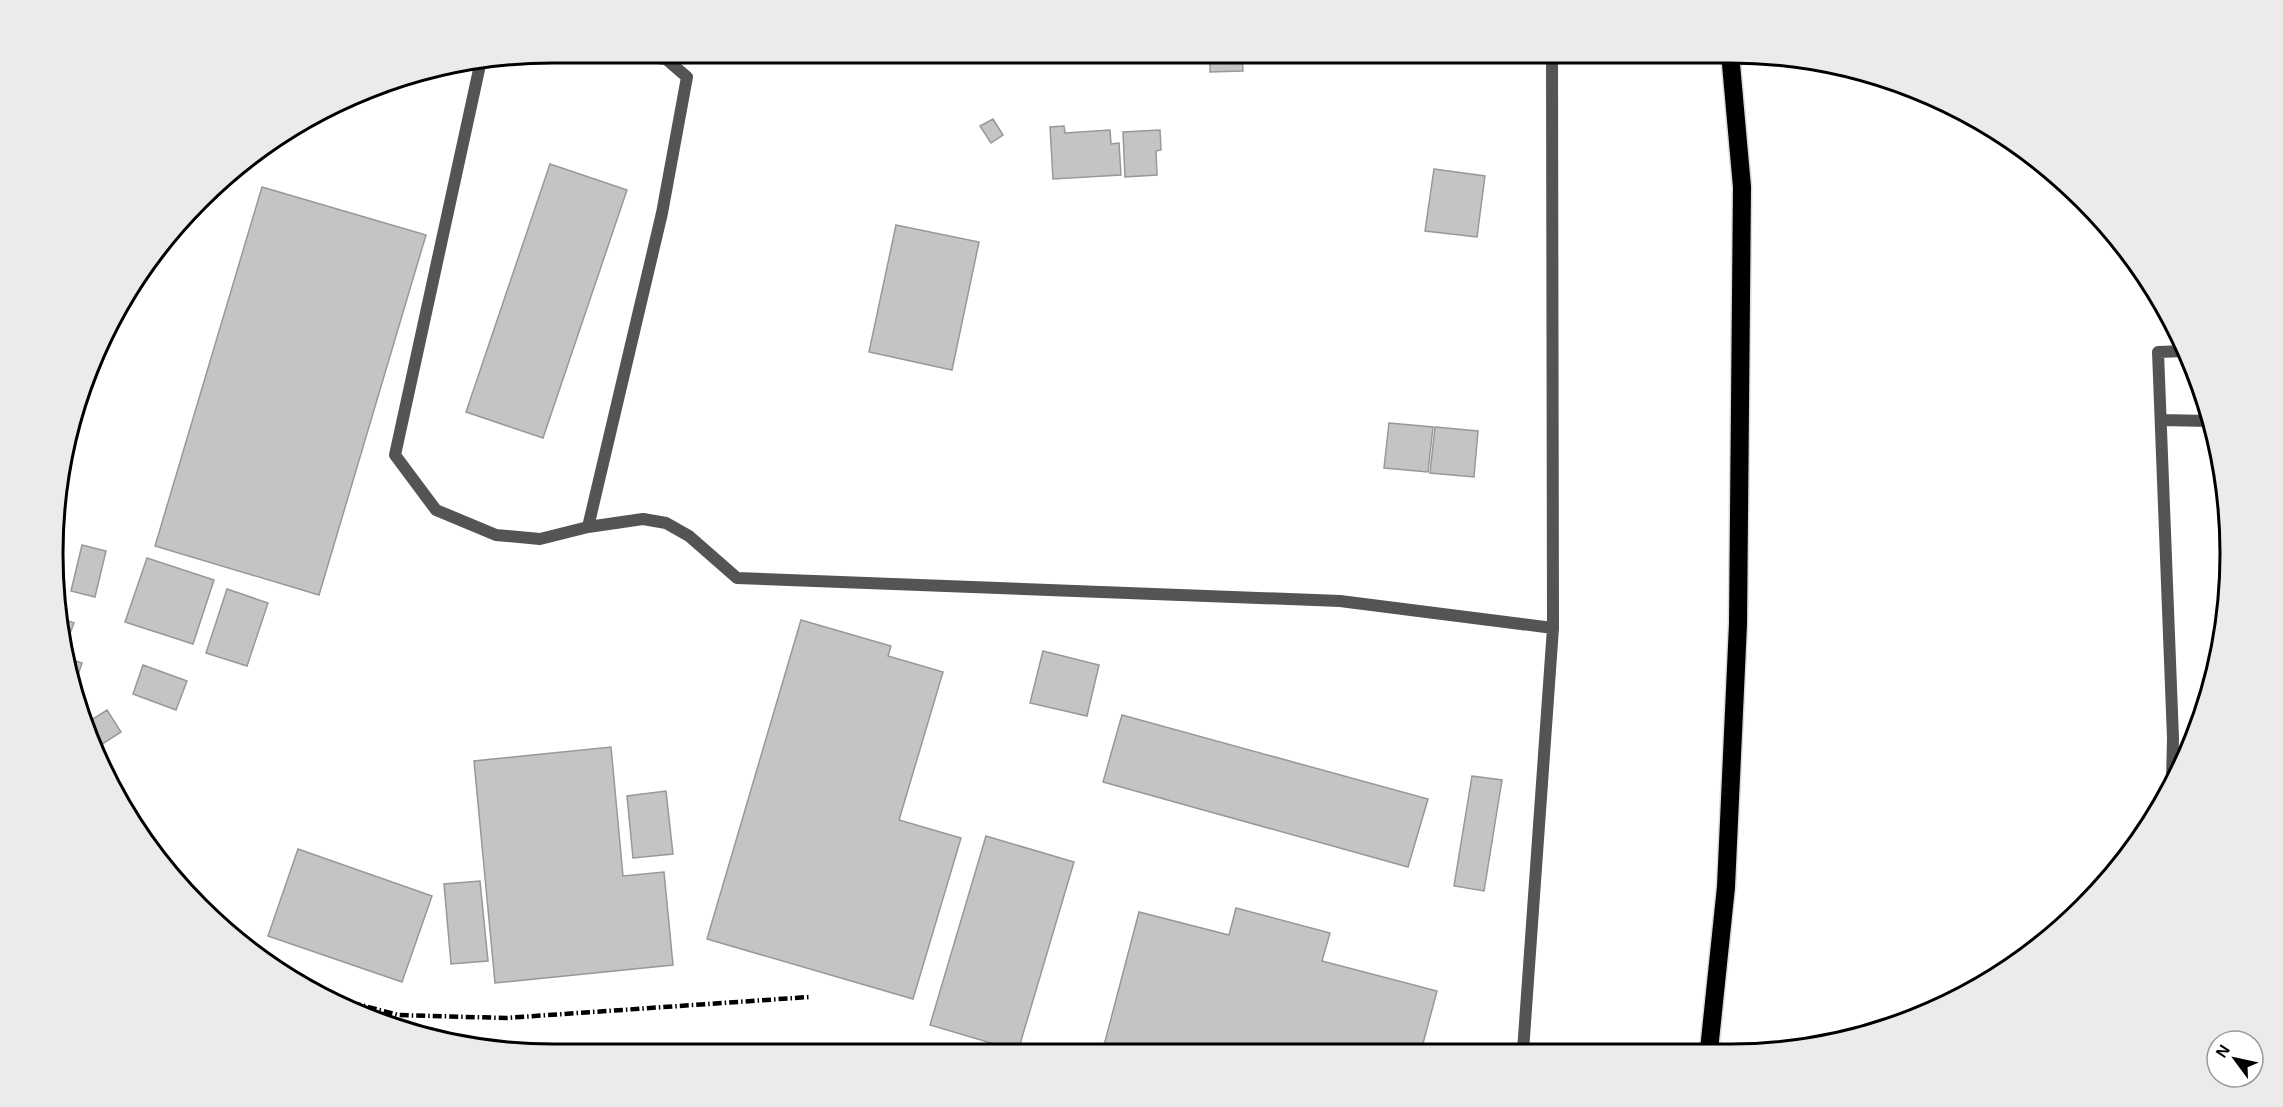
<svg xmlns="http://www.w3.org/2000/svg" width="2283" height="1107" font-family="Helvetica,sans-serif">
  <style>
    .building { fill: #c4c4c4; stroke: #989898; stroke-width: 1.5 }
    .lines { fill: none; stroke-linecap: round; stroke-linejoin: round }
    .highway-casing { stroke: #dbdbdb; stroke-width: 21 }
    .lane { stroke: #545454; stroke-width: 12 }
    .highway { stroke: #000; stroke-width: 18 }
    .rail { stroke: #000; stroke-width: 4.5; stroke-dasharray: 9 3 1.5 3; stroke-linecap: butt }
    .rim { fill: none; stroke: #000; stroke-width: 3 }
  </style>
  <rect width="100%" height="100%" fill="#fff"/>
  <path class="building" d="M1210,53h32l1,18 -33,1z
    M993,119l10,16 -12,8 -11,-17z
    M1064,126l1,7 45,-3 1,14 8,-1 2,32 -68,4 -3,-52z
    M1160,130l1,20 -5,1 1,24 -32,2 -2,-45z
    M550,164l77,26 -84,248 -77,-26z
    M1434,169l51,7 -8,61 -52,-6z
    M262,187l164,48 -107,360 -164,-49z
    M896,225l83,17 -27,128 -83,-18z
    M1389,423l44,4 -5,45 -44,-4z
    M1435,427l43,4 -4,46 -44,-4z
    M82,545l24,6 -11,46 -24,-6z
    M147,558l67,22 -21,64 -68,-22z
    M227,589l41,14 -21,63 -41,-13z
    M57,617l17,6 -8,21h-2z
    M801,620l90,26 -3,10 55,16 -44,148 62,18 -48,161 -206,-60z
    M1043,651l56,14 -12,51 -57,-13z
    M69,659l13,4 -6,18z
    M143,665l44,16 -11,29 -43,-16z
    M107,710l14,22 -25,16 -8,-26z
    M1122,715l306,84 -20,68 -305,-85z
    M611,747l12,129 41,-4 9,93 -178,18 -21,-222z
    M1472,776l30,4 -18,111 -30,-5z
    M666,791l7,63 -40,4 -6,-62z
    M986,836l88,26 -56,189 -88,-26z
    M298,849l134,47 -30,86 -134,-46z
    M480,881l8,80 -37,3 -7,-80z
    M1236,908l94,25 -8,28 115,30 -16,60 -319,2 37,-141 90,23z"/>
  <g class="lines">
    <g class="highway-casing">
      <path id="highway" d="M1709,1050l17,-163 12,-263 4,-437 -12,-134"/>
    </g>
    <path class="lane" d="M523,58l113,-3 30,4 21,18 -25,136 -74,314
      M480,65l-85,390 41,55 60,25 44,4 48,-12 55,-8 23,4 23,13 48,42 603,23 213,27
      M2161,420l49,1
      M2172,781l1,-43 -15,-386 28,-1
      M1523,1051l30,-423 -1,-575"/>
    <use href="#highway" class="highway"/>
    <path class="rail" d="M320,994l78,21 108,3 303,-21"/>
  </g>
  <path d="M0 0H2283V1107H0ZM553 63H1730A490 490 0 0 1 2220 553V554A490 490 0 0 1 1730 1044H553A490 490 0 0 1 63 554V553A490 490 0 0 1 553 63Z" fill="#ebebeb" fill-rule="evenodd"/>
  <path class="rim" d="M553 63H1730A490 490 0 0 1 2220 553V554A490 490 0 0 1 1730 1044H553A490 490 0 0 1 63 554V553A490 490 0 0 1 553 63Z"/>
  <g transform="translate(2235 1059) rotate(303)"><circle r="28" fill="#ffffff" stroke="#999999" stroke-width="1.5"/>
  <path d="M0-4.5L10 22L0 15L-10 22Z" fill="#000000"/>
  <text y="-9" font-size="16" font-weight="bold" text-anchor="middle" fill="#000000">N</text>
  </g>
</svg>
